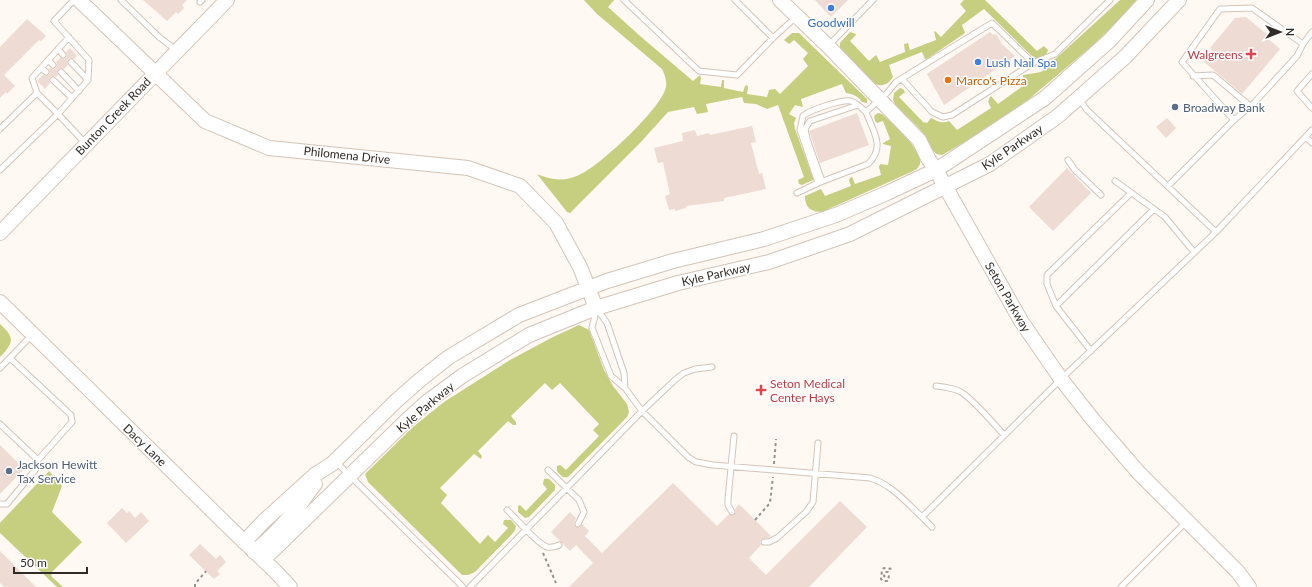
<svg xmlns="http://www.w3.org/2000/svg" width="1312" height="587" font-family="Lato,sans-serif">
  <style>
    .green { fill: #c6ce80 }
    .building { fill: #eedbd3 }
    .lines { fill: none; stroke-linecap: round; stroke-linejoin: round }
    .lane-casing { stroke: #d4c4b8; stroke-width: 7 }
    .secondary-casing { stroke: #d4c4b8; stroke-width: 16 }
    .path { stroke: #98918d; stroke-width: 2; stroke-dasharray: 3 3; stroke-linecap: butt }
    .lane { stroke: #fff; stroke-width: 5 }
    .secondary { stroke: #fff; stroke-width: 14 }
    .shop-dot { fill: #3f7fe0; stroke: #fff; stroke-width: 1.5 }
    .health-dot { fill: #e0444e; stroke: #fff; stroke-width: 1.5 }
    .food-dot { fill: #e8710a; stroke: #fff; stroke-width: 1.5 }
    .service-dot { fill: #5c6f8a; stroke: #fff; stroke-width: 1.5 }
    .labels { text-anchor: middle; dominant-baseline: central; stroke-width: 3; stroke-linejoin: round; paint-order: stroke }
    .shop-label { font-size: 12px; fill: #366cbe; stroke: #fff }
    .health-label { font-size: 12px; fill: #be3a42; stroke: #fff; text-anchor: end }
    .food-label { font-size: 12px; fill: #c56008; stroke: #fff; text-anchor: start }
    .service-label { font-size: 12px; fill: #4e5e75; stroke: #fff; text-anchor: start }
    .street-label { font-size: 12px; fill: #312b27; stroke: #fff }
  </style>
  <rect width="100%" height="100%" fill="#fff8f3"/>
  <path class="green" d="M584,0h30l-6,7 32,29 53,45 7,-6 1,3 -1,6 21,3 1,-7h2v8l19,4 2,-6 2,-1 1,2 -1,7 20,3 2,-7 6,-1 5,5 28,-28 -5,-7 5,-6 -14,-13 -5,4 -5,-4 8,-7h7l68,66v4l-5,-1c-4,-6 -9,-8 -16,-9l-4,-9 -41,15 2,8 -8,-2 -6,9 7,4 -2,5 1,6 18,49v2l-11,5 -3,-1 -1,-4 6,-3 -26,-72 -11,4 -11,-5 -12,-1 -2,-6 -36,7 2,8 -11,2 -3,-7 -26,5 -29,32 -69,69 -3,-1 -30,-38c14,6 27,8 42,1 20,-8 80,-65 86,-85 3,-7 0,-15 -3,-21l-65,-55z
    M964,0h21l52,51 7,-5 4,4c-1,5 -8,10 -12,10l-52,-51 -22,16 3,8 -38,26h-2l-3,-7 -33,13 4,12c-4,7 -12,11 -19,6l-30,-29 -4,-6v-5l10,-11 6,2 -1,2 -5,5 19,20 7,-6 4,7 25,-10 -1,-8 4,-1 2,7 26,-10 -2,-9 2,1 5,5 25,-26 -6,-7z
    M1120,0h20l-48,46 -63,53 -33,25 -54,31c-10,0 -12,-11 -16,-18 -8,-12 -21,-21 -31,-33l-2,-4 1,-7 6,-5 3,1 2,3 -6,5 25,26 1,-1 2,1 4,-5c6,3 11,6 18,3l8,9 34,-22c-3,-6 -4,-7 0,-12l7,8 29,-21 -4,-6v-2l18,-3z
    M878,113l4,1c9,8 42,37 38,50 -2,5 -5,6 -9,8l-89,40c-11,0 -17,-4 -17,-16l16,-7 4,7 26,-10 -2,-6 1,-2 2,-1 3,7 26,-9 -2,-8 1,-3 8,1 3,-19 -8,-2v-1l7,-4 -7,-18 -6,2 -2,-2 -1,-5z
    M0,324c15,14 14,18 0,33z
    M579,325l10,5 15,40 9,16 14,18 2,8 -2,5 -58,59c-5,4 -9,-1 -12,-5v-5l3,-1 6,5 33,-34 -6,-6 6,-6 -39,-41 -8,7 -7,-7 -34,33 5,6v3h-3l-5,-4 -30,30 4,5 -1,3 -7,-5 -34,34 7,7 -6,8 39,41 8,-9 7,7 13,-14 -5,-4 1,-4h7l5,6 -1,4 -2,3 -38,39 -7,3h-6l-94,-93 -3,-8 48,-47 31,-25 66,-42 41,-22z
    M49,471l13,15 -10,26 30,30 -31,31 1,4 11,10h-6l-57,-54v-10z
    M544,479c5,-2 7,2 11,6v5l-26,27 -4,1 -7,-6v-6l2,-1 6,6 21,-22 -4,-5z"/>
  <path class="building" d="M143,0h44l-5,5 2,3 -6,6 -2,-2 -9,9z
    M815,0h33l-17,17z
    M1246,17l23,19 -2,2 13,11 -38,45 -39,-33 9,-11 -2,-2 25,-30z
    M27,19l19,17 -5,5 -2,-1 -35,35 11,11 -8,8 -1,-2 -6,6v-51z
    M990,32l3,3 3,-1 6,10 13,12 -71,49 -17,-31z
    M70,48l7,8 -3,3 -4,-1 -2,1 -1,4 1,2 -4,4 -4,-1 -2,1 -1,4 1,2 -2,2 -2,-1 -4,1 -1,2 1,4 -5,6 -8,-8 6,-6 3,1 3,-1 1,-3 -1,-3 1,-1 4,1 2,-1 1,-4 -1,-2 4,-4 3,1 3,-1 1,-3 -1,-3z
    M857,113l12,32 -49,18 -11,-32z
    M1167,118l9,10 -10,10 -10,-11z
    M752,126l4,16 -5,1 8,31 3,-1 4,16 -42,9v3l-38,5v2l-11,3v-2l-6,1 -4,-14 5,-2 -7,-32 -5,1 -4,-15 29,-7 -1,-8 13,-3 2,6 12,-3 1,2z
    M1067,168l24,25 -38,38 -24,-24z
    M0,445l24,24 -24,25z
    M673,483l44,43 12,-12 3,2 2,-1 2,-3 -1,-3 4,-5 32,32 -3,2 -7,2 -1,2 1,3 -12,13 17,17 74,-74 27,26 -58,60h-240l24,-24 -17,-18 -6,6 -19,-19 19,-20 6,6 -2,6 1,2 4,2 3,-4 7,7 -4,5 17,17z
    M122,508l5,5 2,-2 6,7 6,-6 8,9 -23,22 -19,-20z
    M200,544l16,15 4,-4 6,7 -9,9 3,3 -6,5 -25,-24z
    M0,551l36,36h-32l-4,-4z"/>
  <g class="lines">
    <g class="lane-casing">
      <path id="lane" d="M74,0l-20,21 35,39 -1,20 -30,34 27,29
        M121,0l38,37 17,13
        M624,0l75,71 38,4 36,-37 23,-21
        M735,0l38,38
        M200,2l2,-2
        M829,45l44,-45
        M58,49l5,6
        M48,60l5,5
        M71,62l17,18
        M1033,63l22,-9 55,-54
        M41,68l5,4
        M61,72l18,19
        M1312,74l-15,17 15,17
        M1193,76l20,-1 37,31
        M53,80l19,18
        M1079,99l8,11 129,122 96,-102
        M866,112c7,19 20,35 2,52l-50,19 -18,-53 3,-14c7,-6 39,-17 48,-15 6,2 10,7 15,11l22,-20 8,-10 96,-59 41,40 -81,52 -9,2 -11,-5 -30,-33
        M1234,120l-52,-58 38,-53 32,-1 51,36
        M0,129l37,-36
        M1306,137l6,6
        M1068,160l6,9 27,26
        M0,170l58,-56 -21,-21 -5,-15 37,-41
        M822,181l-15,-42 -2,-10 5,-8 48,-16
        M1115,181l50,36 29,35
        M1168,186l66,-66 20,-17 43,-47 6,-12 9,-12
        M797,193l21,-10
        M1056,306l-9,-22v-9l84,-82
        M597,309l10,14 17,50 1,15
        M596,311l-4,17 19,48 14,12 17,23 46,46 8,5 17,3 157,13c21,6 37,25 52,39l139,-138 155,-147
        M1091,351l-35,-45 98,-97
        M0,368l32,-33
        M936,386c9,1 18,2 25,6 14,9 31,30 43,43
        M0,424l38,36
        M335,461l128,126
        M548,470l31,30 5,12 -6,12
        M0,504h7l29,-35 2,-9 34,-38 -1,-7 -61,-57
        M507,510c10,9 29,33 40,37 5,1 8,0 12,-2
        M732,512l-4,-7v-6l6,-63
        M922,517l10,10
        M764,542h5l8,-4 29,-26 7,-10 5,-59
        M470,587l172,-176 34,-32 8,-6 11,-4 17,-2
        M1121,587l65,-65"/>
    </g>
    <g class="secondary-casing">
      <path id="secondary" d="M79,0l126,121 64,27 199,20 52,18 36,37 24,44 16,41
        M780,0l48,46 91,94 10,20 7,10 85,151 40,58 33,42 45,52 99,99 11,15
        M0,233l227,-233
        M0,302l232,228 43,41 15,16
        M244,542l20,-21 52,-47 16,-10 63,-62 26,-23 28,-22 70,-42 88,-34 66,-20 91,-22 72,-24 51,-22 49,-23 109,-72 64,-57 38,-41
        M254,552c16,-13 31,-29 44,-45 6,-8 11,-16 17,-23
        M263,560l144,-140 20,-18 35,-26 67,-41 67,-27 82,-25 91,-21 81,-28 140,-70 68,-48 67,-59 54,-57"/>
    </g>
    <path class="path" d="M774,464l2,-25
      M755,520l15,-17 3,-26
      M543,553l13,30
      M885,577l-1,-1 1,-4h3l1,3 -1,6h-5l-2,-2 1,-9 2,-2 9,1
      M195,587v-3l11,-13"/>
    <use href="#lane" class="lane"/>
    <use href="#secondary" class="secondary"/>
  </g>
  <g class="shop-dot">
    <circle cx="831" cy="8" r="4"/>
    <circle cx="978" cy="62" r="4"/>
  </g>
  <g class="health-dot">
    <path d="M1249 48h4v4h4v4h-4v4h-4v-4h-4v-4h4z"/>
    <path d="M759 384h4v4h4v4h-4v4h-4v-4h-4v-4h4z"/>
  </g>
  <circle class="food-dot" cx="948" cy="80" r="4"/>
  <g class="service-dot">
    <circle cx="1175" cy="107" r="4"/>
    <circle cx="9" cy="471" r="4"/>
  </g>
  <g class="labels">
    <g class="shop-label">
      <text x="831" y="22">Goodwill</text>
      <text x="986" y="62" text-anchor="start">Lush Nail Spa</text>
    </g>
    <g class="health-label">
      <text x="1243" y="54">Walgreens</text>
      <text x="770" y="383" text-anchor="start">Seton Medical<tspan x="770" dy="14">Center Hays</tspan></text>
    </g>
    <g class="food-label">
      <text x="956" y="80">Marco's Pizza</text>
    </g>
    <g class="service-label">
      <text x="1183" y="107">Broadway Bank</text>
      <text x="17" y="464">Jackson Hewitt<tspan x="17" dy="14">Tax Service</tspan></text>
    </g>
    <g class="street-label">
      <text transform="translate(113 116) rotate(-46)">Bunton Creek Road</text>
      <text transform="translate(1012 147) rotate(-34)">Kyle Parkway</text>
      <text transform="translate(347 155) rotate(6)">Philomena Drive</text>
      <text transform="translate(716 274) rotate(-13)">Kyle Parkway</text>
      <text transform="translate(1008 297) rotate(60)">Seton Parkway</text>
      <text transform="translate(425 407) rotate(-40)">Kyle Parkway</text>
      <text transform="translate(145 445) rotate(44)">Dacy Lane</text>
    </g>
  </g>
  <g transform="translate(1280 32) rotate(90)" stroke="#ffffff" stroke-width="3" paint-order="stroke">
  <path d="M0-3L7 15L0 10L-7 15Z" fill="#312b27"/>
  <text y="-6" font-size="11" font-weight="bold" text-anchor="middle" fill="#312b27">N</text>
  </g>
  <path d="M14 567v6h73v-6" fill="none" stroke="#312b27" stroke-width="2"/>
  <text x="20" y="567" font-size="12" fill="#312b27" stroke="#ffffff" stroke-width="3" paint-order="stroke">50 m</text>
</svg>
